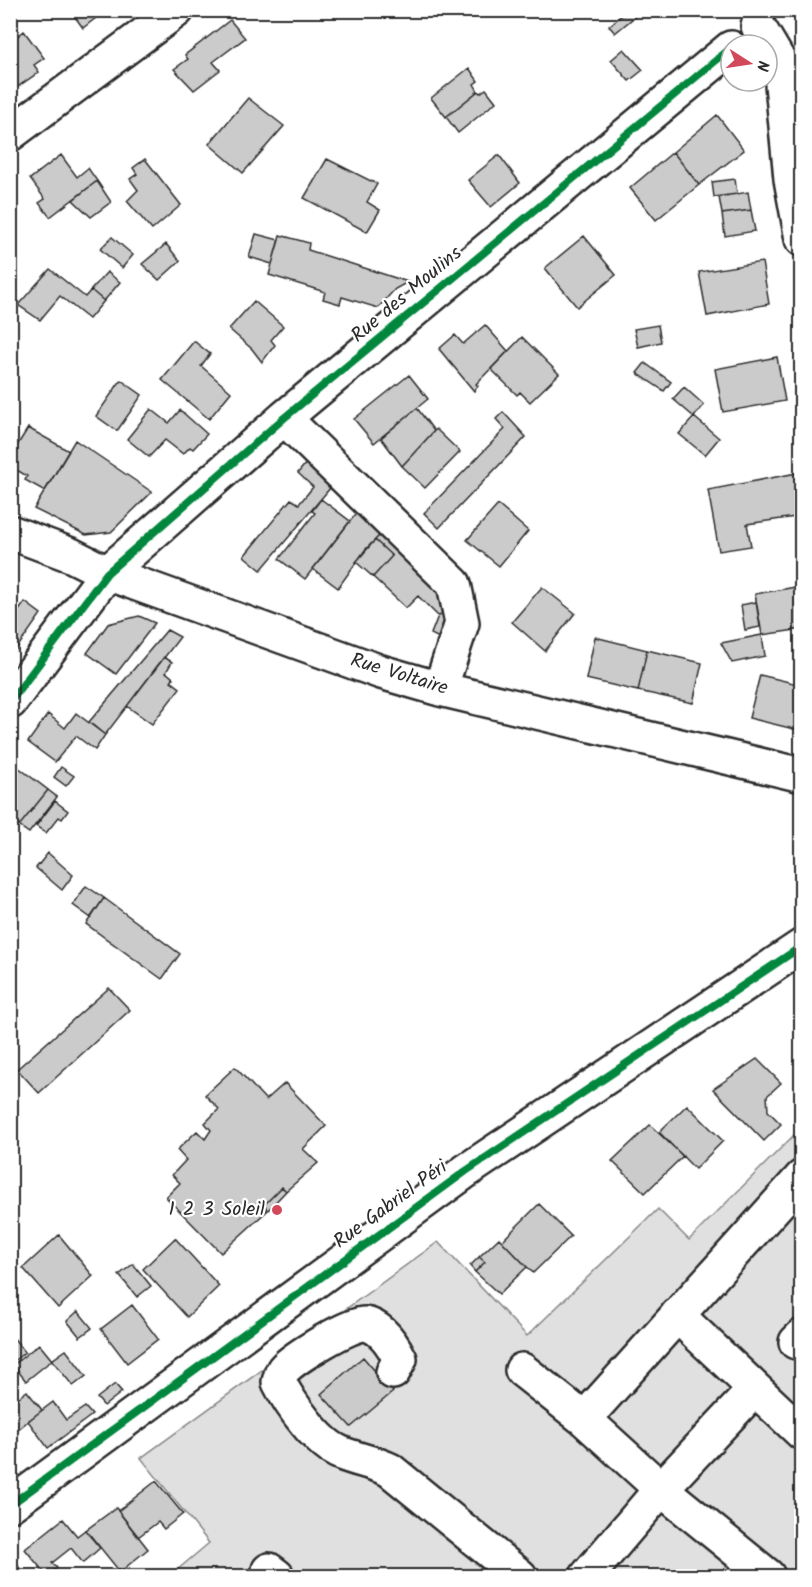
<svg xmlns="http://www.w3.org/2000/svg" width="812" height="1587" font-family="Kalam,sans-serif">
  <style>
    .green { fill: #e0e0e0; stroke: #868686; stroke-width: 1.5 }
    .building { fill: #cbcbcb; stroke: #2b2b2b; stroke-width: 1.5 }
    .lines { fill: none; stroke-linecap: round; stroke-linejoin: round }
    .minor-casing { stroke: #2b2b2b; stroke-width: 38 }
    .minor { stroke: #fff; stroke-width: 33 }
    .cycleway-casing { stroke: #fff; stroke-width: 11 }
    .cycleway { stroke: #00873e; stroke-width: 8 }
    .poi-dot { fill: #d1495b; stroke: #fff; stroke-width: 2 }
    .labels { text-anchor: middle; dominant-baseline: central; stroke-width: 4.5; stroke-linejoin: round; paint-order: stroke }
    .street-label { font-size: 20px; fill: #2b2b2b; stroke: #fff }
    .poi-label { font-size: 20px; fill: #2b2b2b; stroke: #fff; text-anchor: end }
  </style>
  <rect width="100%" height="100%" fill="#fff"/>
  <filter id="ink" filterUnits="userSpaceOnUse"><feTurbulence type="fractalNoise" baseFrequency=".0167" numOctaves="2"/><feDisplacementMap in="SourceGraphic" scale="12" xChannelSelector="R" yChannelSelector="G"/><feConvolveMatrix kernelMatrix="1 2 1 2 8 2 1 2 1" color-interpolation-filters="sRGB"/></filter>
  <g filter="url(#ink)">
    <path class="green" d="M801,1128v448h-631l39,-33 -68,-85 297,-216 89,94 131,-127 31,31z"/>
    <path class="building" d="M70,10h29l2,4 -18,14z
      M628,10h15l-28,23 -6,-7z
      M230,20l15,18 -32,24 7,8 -26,20 -20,-21 14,-10 -3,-4z
      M24,31l20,27 -10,7 5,7 -29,20v-45l5,-4 -2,-3z
      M624,49l19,21 -14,11 -18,-21z
      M469,68l9,13 -4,3 4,7 -32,26 -15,-19z
      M486,89l10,13 -38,31 -12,-16 32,-26 2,2z
      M248,98l36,28 -41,47 -34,-29z
      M717,115l27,35 -45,35 -26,-33z
      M673,152l26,33 -43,35 -26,-32z
      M61,155l16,22 11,-9 9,13 -47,36 -11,-14 6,-4 -15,-20z
      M499,155l21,28 -29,24 -23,-27z
      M145,159l36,46 -29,25 -25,-29 11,-11 -8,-11 7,-5 -4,-6z
      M327,159l50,25 -10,18 13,8 -13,22 -63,-34z
      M735,179l2,15 -23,3 -2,-15z
      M97,181l14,21 -20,15 -18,-17z
      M748,192l3,18 -29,4 -3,-17z
      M751,210l4,21 -30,5 -3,-22z
      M256,234l23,6 -7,24 -23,-7z
      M280,235l29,8 -1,7 100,32 -13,7 -17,19 -36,-11 -2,7 -17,-5 2,-7 -56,-17z
      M584,236l32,39 -39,32 -32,-39z
      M112,237l21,18 -11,13 -22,-19z
      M166,244l14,17 -21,19 -17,-16z
      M762,262l7,42 -62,12 -8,-44z
      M50,269l35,28 6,-7 13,11 -15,18 -29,-23 -20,24 -22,-15z
      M107,272l13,10 -16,19 -13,-11z
      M254,301l29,25 -12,14 4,5 -13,17 -10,-13 -23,-20z
      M485,325l23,26 -32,33 2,2 -4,5 -35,-42 16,-14 8,9z
      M658,325l3,17 -23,5 -4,-18z
      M522,337l37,37 -29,28 -10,-10 -3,3 -26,-26z
      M194,341l16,13 -9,12 30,26 -22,27 -47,-39z
      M777,357l8,44 -62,11 -8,-43z
      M645,363l26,19 -7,9 -27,-18z
      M409,375l19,24 -54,44 -20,-24z
      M121,380l21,15 -25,36 -21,-15z
      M684,387l20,18 -10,12 -21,-18z
      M417,408l17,23 -32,35 -21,-28z
      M151,409l18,14 11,-13 27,24 -14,15 -3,-2 -7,7 -18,-14 -16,17 -22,-18z
      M503,412l23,25 -87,91 -15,-15 81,-84 -9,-10z
      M694,417l25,21 -14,17 -26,-21z
      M28,428l41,23 -24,40 -20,-11 2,-4 -17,-10v-9z
      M436,429l24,23 -35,36 -23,-22z
      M75,440l77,52 -41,40 -25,3 -52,-26z
      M310,458l26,23 -75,89 -17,-14 47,-57 8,5 14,-17 -15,-14z
      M797,473l5,43 -55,8 4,22 -32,5 -11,-61z
      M321,499l29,22 -45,58 -26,-20 36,-46 -3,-2z
      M498,505l30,26 -29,35 -32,-26z
      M362,506l24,23 -21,21 -27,38 -25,-19z
      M386,529l53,50 9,35 -10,2 -20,-20 -12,12 -33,-31 19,-21 -17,-16z
      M375,540l17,16 -19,21 -17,-15z
      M802,586v43l-40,6 -7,-41z
      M542,587l33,26 -30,38 -33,-29z
      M25,602l16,12 -31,44v-35z
      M756,602l4,25 -15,3 -4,-25z
      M448,614l-7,25 -10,-5 7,-18z
      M139,616l16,7 -39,51 -29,-21 21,-29z
      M167,630l13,7 -75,98 -16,-13z
      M762,635l3,21 -33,7 -11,-20z
      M595,637l52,13 -9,41 -52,-12z
      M647,650l55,13 -9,40 -55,-12z
      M164,657l8,5 -6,10 7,6 -2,3 9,7 -28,36 -25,-18z
      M760,675l42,10v46l-53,-13z
      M76,713l29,22 -10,15 -19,-14 -21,26 -27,-20 20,-28 17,14z
      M14,764l34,26 -29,36 -9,-7v-50z
      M61,767l13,9 -8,10 -12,-9z
      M48,790l9,7 -28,36 -10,-7z
      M55,801l13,10 -6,8 -3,-2 -13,16 -10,-7z
      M48,853l25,22 -11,15 -26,-22z
      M86,886l18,12 -13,20 -18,-13z
      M104,898l76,56 -18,25 -76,-55z
      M109,988l21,22 -91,83 -22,-24z
      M757,1059l24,24 -14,13 1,15 13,13 -17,17 -51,-52z
      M235,1067l31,33 19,-17 41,43 -23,23 15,14 -32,28 -4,-4 -17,17 2,7 -46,42 -55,-56 14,-14 -8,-8 14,-15 -9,-10 20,-19 8,8 6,-9 -6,-7 14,-14 -14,-14z
      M687,1105l36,36 -28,28 -36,-37z
      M650,1125l33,31 -38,37 -33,-32z
      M282,1187l4,4 -19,20 -2,-7z
      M539,1204l32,32 -38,37 -31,-32z
      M59,1235l34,41 -35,32 -35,-40z
      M175,1238l44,48 -32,31 -44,-48z
      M499,1238l28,29 -28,27 -24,-22 10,-10 -6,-5z
      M479,1257l6,5 -10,10 -5,-6z
      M133,1264l18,22 -14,11 -18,-22z
      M132,1305l26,34 -31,24 -26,-34z
      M78,1311l14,17 -12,9 -13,-16z
      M12,1336l13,16 -15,12v-27z
      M39,1344l13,16 -26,21 -13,-16z
      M66,1350l20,26 -13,10 -21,-26z
      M363,1357l30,35 -42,35 -30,-33z
      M115,1384l7,8 -18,14 -7,-8z
      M27,1391l15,19 -25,20 -7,-7v-19z
      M53,1402l13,18 19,-13 7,8 -44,33 -20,-27z
      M156,1481l27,33 -19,15 -6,-7 -20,15 -20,-26z
      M116,1508l32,41 -28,23 -34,-42z
      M63,1519l14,17 8,-6 15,18 -17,15 -12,-15 -19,15 5,5 -10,8 -22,-27z
      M10,1556l16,20h-16z"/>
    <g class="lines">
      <g class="minor-casing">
        <path id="minor" d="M758,26l22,37 11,116 11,60
          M10,134l167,-124
          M284,418l170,166 8,39 -22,66
          M10,532l61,23 36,18 274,99 59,17 362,86
          M10,702l97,-129 177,-155 447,-370
          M677,1315l125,118
          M796,1342l6,-6
          M522,1370l62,49 218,-242
          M393,1372l7,-13c-7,-14 -18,-32 -35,-35 -15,-1 -71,34 -81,45 -3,4 -4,9 -5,13 11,22 39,62 62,71 16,7 33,9 49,17l130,106
          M584,1419l77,70 94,-100
          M10,1505l456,-334 336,-225
          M269,1570l8,6
          M587,1576l74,-87 107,87"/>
      </g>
      <use href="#minor" class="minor"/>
      <g class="cycleway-casing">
        <path id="cycleway" d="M10,702l97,-129 177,-155 447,-370
          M10,1505l456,-334 336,-225"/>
      </g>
      <use href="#cycleway" class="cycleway"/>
    </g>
  </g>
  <circle class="poi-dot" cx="277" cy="1210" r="6"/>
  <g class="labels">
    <g class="street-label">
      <text transform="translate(407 295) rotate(-40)">Rue des Moulins</text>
      <text transform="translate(399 675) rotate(17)">Rue Voltaire</text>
      <text transform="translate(391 1205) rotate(-36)">Rue Gabriel Péri</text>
    </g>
    <g class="poi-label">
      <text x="265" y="1210">1 2 3 Soleil</text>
    </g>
  </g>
  <rect width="812" height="1587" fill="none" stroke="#fff" stroke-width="36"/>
  <rect x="18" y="18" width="776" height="1551" fill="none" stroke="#2b2b2b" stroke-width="2" filter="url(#ink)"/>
  <g transform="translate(749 63) rotate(102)"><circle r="28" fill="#ffffff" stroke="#aaaaaa" stroke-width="1.5"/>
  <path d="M0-4.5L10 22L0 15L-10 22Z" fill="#d1495b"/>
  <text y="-9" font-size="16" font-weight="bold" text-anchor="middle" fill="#2b2b2b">N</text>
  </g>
</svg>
